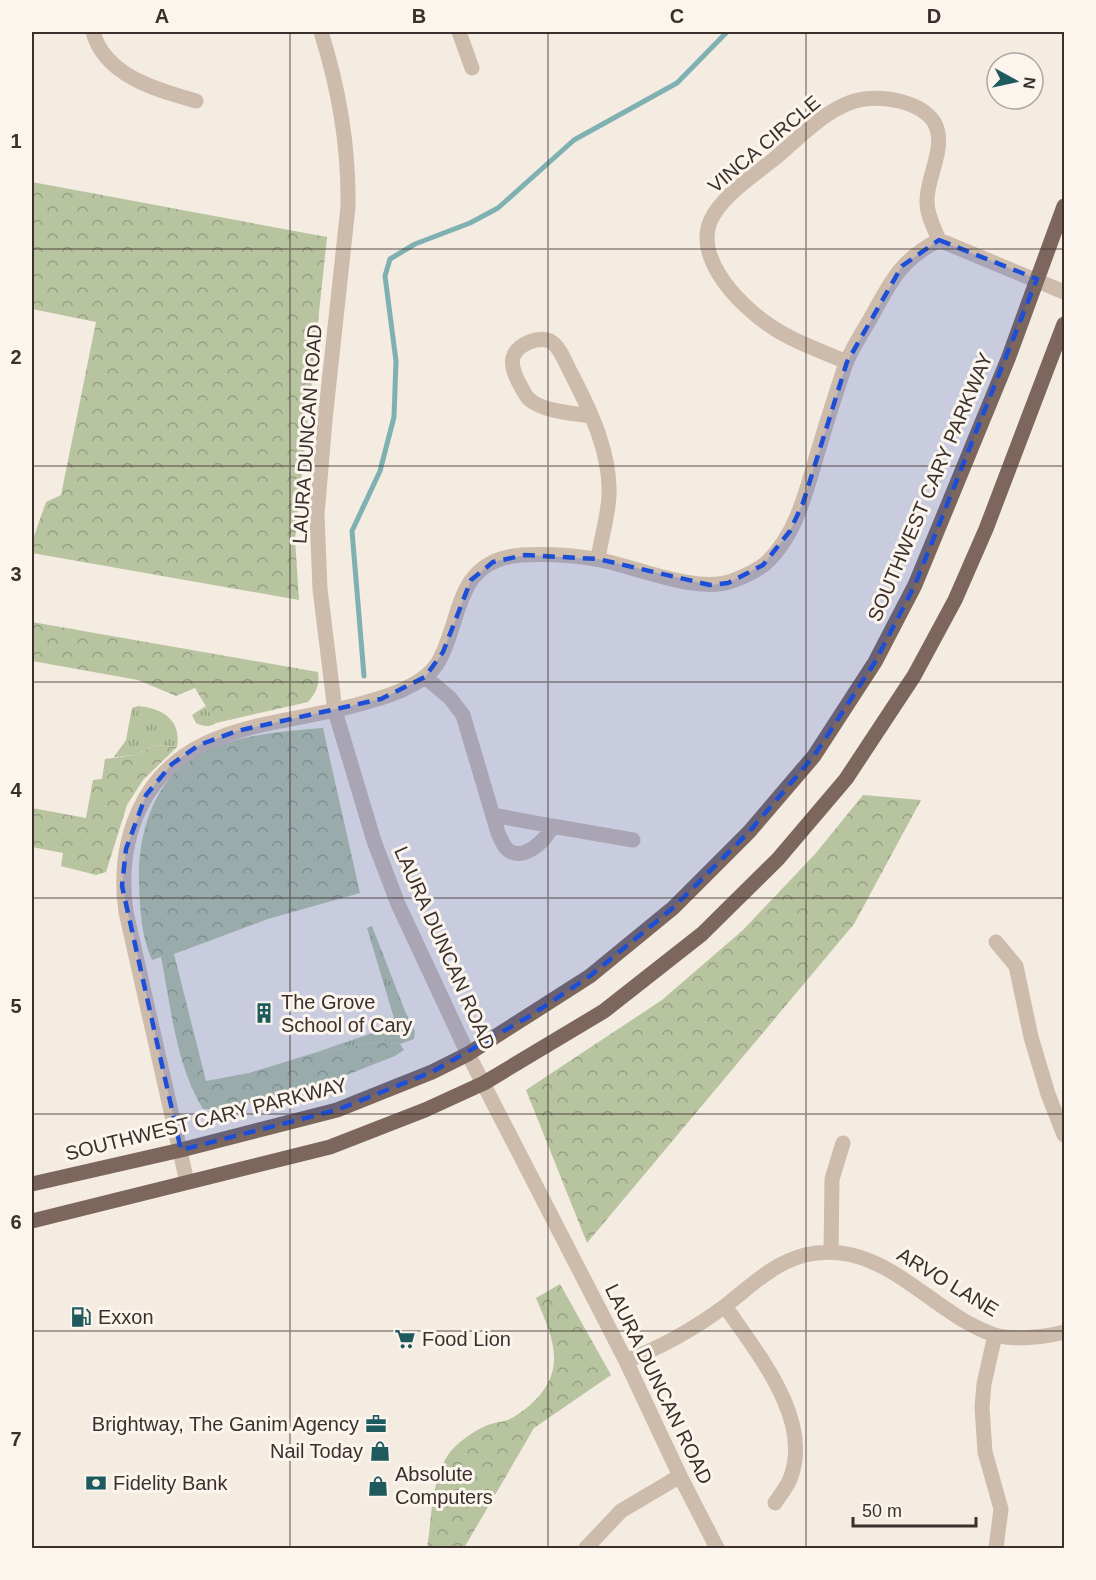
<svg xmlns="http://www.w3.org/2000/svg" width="1096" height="1580" font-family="Helvetica,sans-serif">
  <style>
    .grass { fill: url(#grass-tufts) }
    .forest { fill: url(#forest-crowns) }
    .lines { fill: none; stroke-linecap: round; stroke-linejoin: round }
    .stream { stroke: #7fb0b2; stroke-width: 5 }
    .minor { stroke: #cdbbac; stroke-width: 15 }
    .major { stroke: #7d675c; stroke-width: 15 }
    .marked { fill: #1d4ed8; fill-opacity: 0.2; stroke: #1d4ed8; stroke-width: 4.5; stroke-dasharray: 12 8; stroke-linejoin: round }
    .grid { fill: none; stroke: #3b302b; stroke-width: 1.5; stroke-opacity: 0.55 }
    .labels { text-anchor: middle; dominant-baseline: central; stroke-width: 6; stroke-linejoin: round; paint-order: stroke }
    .street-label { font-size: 20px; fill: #3b302b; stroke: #fbf5ee }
    .poi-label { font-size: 20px; fill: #3b302b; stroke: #fbf5ee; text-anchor: start }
    .neatline { fill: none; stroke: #3b302b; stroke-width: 2 }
    .grid-label { font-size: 20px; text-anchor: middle; font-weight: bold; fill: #3b302b }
  </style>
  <defs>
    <pattern id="grass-tufts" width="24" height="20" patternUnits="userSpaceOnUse" patternTransform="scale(1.5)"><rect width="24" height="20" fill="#b8c4a0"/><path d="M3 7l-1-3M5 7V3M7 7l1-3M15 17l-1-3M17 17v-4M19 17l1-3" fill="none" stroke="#97a083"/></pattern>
    <pattern id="forest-crowns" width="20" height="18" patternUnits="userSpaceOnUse" patternTransform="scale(1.5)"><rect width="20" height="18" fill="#b8c4a0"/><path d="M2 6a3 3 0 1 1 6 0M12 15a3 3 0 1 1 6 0" fill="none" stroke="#97a083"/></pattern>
  </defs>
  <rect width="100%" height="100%" fill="#f4ebe1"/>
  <path class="grass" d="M138,706c24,2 44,14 39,41l-22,-2 -20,10 -21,2 12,-17 6,-32z
    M206,706l10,17c-7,5 -13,3 -20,0l-4,-8z
    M372,926l33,85 10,20 -1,8 -14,5 -16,-3 -70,12 82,-28 -29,-97z"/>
  <path class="forest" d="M32,182l295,55 -32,302 4,61 -267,-47v-11l14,-40 15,-7 35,-173 -64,-13z
    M32,622l286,50c2,12 -2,21 -10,30l-92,21 -21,-35 -19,8 -38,-16 -106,-19z
    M323,728l37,165 -92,26 -94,35 32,127 43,-8 65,-20 70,-12 16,3 4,6 -9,6 -84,33 -93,21 -15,-1c-27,-44 -32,-101 -42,-152l-9,3c-11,-24 -12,-52 -13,-77 -2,-46 14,-104 58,-128 38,-20 84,-24 126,-27z
    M155,745l22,2 -34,33 -16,25 -21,67 -10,3 -35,-9 2,-13 -31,-6v-39l54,10 7,-38 9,-1 3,-20 30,-4z
    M863,795l58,5 -67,124 -267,319 -61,-153 136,-90 81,-70 73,-77z
    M560,1284l51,91 -77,53 -70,120h-37c5,-29 4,-67 21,-93 8,-12 27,-25 40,-30 7,-3 16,-3 22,-6 11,-6 21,-14 29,-23 28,-32 11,-64 -3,-98z"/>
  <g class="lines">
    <path class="stream" d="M364,676l-12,-145 28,-60 14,-54 2,-56 -11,-85 5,-17 25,-15 55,-21 28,-15 76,-68 103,-57 50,-51"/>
    <path class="minor" d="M93,32c12,44 64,58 103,69
      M321,32c18,57 28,114 27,175l-23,213 -8,95 3,74 15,122 39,130 24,63 70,150 158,307 54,115 37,72
      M459,32l13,36
      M847,362c-26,-11 -55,-21 -78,-37 -31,-21 -80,-71 -55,-111 14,-22 40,-39 60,-55 26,-21 55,-55 90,-60 22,-3 57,3 70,23 14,24 -8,55 -7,80 0,13 7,26 12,38
      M591,416c-18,-3 -46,-4 -61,-16 -5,-4 -9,-14 -12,-19 -4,-8 -8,-18 -4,-26 5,-11 24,-19 36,-14 11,6 16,24 22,34 19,37 39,79 37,121 -1,21 -8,42 -11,63
      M425,677l25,21 13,17 35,118c3,6 5,13 10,17 15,12 39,-10 44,-24l81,14
      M493,815l59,11
      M996,942l20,24 15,71 17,57 16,41
      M187,1182l-61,-270c-5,-35 -2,-69 13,-102 41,-88 136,-83 217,-105 21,-6 39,-10 58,-21 9,-5 17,-11 23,-20 24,-38 16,-95 71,-107 23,-5 68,-2 92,3 37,7 97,34 132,21 11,-4 24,-10 33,-17 32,-29 42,-76 54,-116 8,-27 17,-55 26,-82 7,-19 20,-37 29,-54 19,-35 29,-53 65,-72l125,52
      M831,1252l1,-73 11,-36
      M725,1306c31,46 89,114 65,173 -3,8 -10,16 -15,24
      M995,1335l-11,49 -2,23 3,45 16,57 -5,39
      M626,1361c36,-14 68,-32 99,-55 25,-19 48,-43 80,-51 77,-18 123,56 187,79 19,7 54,3 72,-2
      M586,1548l35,-37 59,-35"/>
    <path class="major" d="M32,1184l149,-34 156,-40 95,-38 36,-18 122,-78 83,-68 76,-76 65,-76 61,-94 40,-77 93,-226 56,-153
      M32,1221l298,-74 95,-37 59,-27 120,-72 98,-77 76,-75 68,-80 68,-103 41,-76 31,-71 78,-205"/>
  </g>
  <path class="marked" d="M939,240l98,39 -122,306 -40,77 -61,94 -65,76 -76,76 -83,68 -60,40 -98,56 -95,38 -156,40 -59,-264 4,-37 20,-54 26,-31 27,-19 38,-14 144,-32 44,-22 18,-25 28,-72 22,-18 32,-7 73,4 112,26 18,-2 35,-18 27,-34 13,-28 44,-141 55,-96z"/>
  <path class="grid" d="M290,32v1516M548,32v1516M806,32v1516M32,249h1032M32,466h1032M32,682h1032M32,898h1032M32,1114h1032M32,1331h1032"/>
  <defs>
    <g id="building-bare" transform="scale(1.62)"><path d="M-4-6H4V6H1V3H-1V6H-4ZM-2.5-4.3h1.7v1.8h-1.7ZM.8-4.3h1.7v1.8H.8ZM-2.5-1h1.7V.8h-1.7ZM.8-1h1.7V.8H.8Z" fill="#1f5a5e" stroke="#fbf5ee" stroke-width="2.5" paint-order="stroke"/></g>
    <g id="fuel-bare" transform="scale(1.62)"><path d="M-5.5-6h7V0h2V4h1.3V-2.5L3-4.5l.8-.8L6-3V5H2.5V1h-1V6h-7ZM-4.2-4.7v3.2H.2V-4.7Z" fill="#1f5a5e" stroke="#fbf5ee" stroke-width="2.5" paint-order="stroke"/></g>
    <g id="supermarket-bare" transform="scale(1.62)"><path d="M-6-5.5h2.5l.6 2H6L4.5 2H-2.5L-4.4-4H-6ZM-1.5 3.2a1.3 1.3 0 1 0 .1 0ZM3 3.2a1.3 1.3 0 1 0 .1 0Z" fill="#1f5a5e" stroke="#fbf5ee" stroke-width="2.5" paint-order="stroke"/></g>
    <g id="office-bare" transform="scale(1.62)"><path d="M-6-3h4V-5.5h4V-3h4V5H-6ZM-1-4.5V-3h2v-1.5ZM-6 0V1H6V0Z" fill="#1f5a5e" stroke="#fbf5ee" stroke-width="2.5" paint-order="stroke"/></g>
    <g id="shop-bare" transform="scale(1.62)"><path d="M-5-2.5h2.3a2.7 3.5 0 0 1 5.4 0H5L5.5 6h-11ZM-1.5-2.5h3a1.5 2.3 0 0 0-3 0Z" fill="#1f5a5e" stroke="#fbf5ee" stroke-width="2.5" paint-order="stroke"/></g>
    <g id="bank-bare" transform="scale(1.62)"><path d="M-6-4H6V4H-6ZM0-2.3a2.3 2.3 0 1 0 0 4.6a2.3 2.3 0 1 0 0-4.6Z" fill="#1f5a5e" stroke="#fbf5ee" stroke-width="2.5" paint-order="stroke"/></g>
  </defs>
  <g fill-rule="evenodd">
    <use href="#building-bare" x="264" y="1013"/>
    <use href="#fuel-bare" x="81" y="1317"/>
    <use href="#supermarket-bare" x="405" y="1339"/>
    <use href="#office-bare" x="376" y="1424"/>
    <use href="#shop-bare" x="380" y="1451"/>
    <use href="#bank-bare" x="96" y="1483"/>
    <use href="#shop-bare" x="378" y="1486"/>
  </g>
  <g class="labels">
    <g class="street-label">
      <text transform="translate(764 144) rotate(-40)">VINCA CIRCLE</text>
      <text transform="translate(307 434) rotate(-86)">LAURA DUNCAN ROAD</text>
      <text transform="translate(930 487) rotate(-67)">SOUTHWEST CARY PARKWAY</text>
      <text transform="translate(445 948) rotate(66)">LAURA DUNCAN ROAD</text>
      <text transform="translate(206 1119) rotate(-14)">SOUTHWEST CARY PARKWAY</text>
      <text transform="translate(948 1282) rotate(31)">ARVO LANE</text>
      <text transform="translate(659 1384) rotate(64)">LAURA DUNCAN ROAD</text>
    </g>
    <g class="poi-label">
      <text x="281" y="1002">The Grove<tspan x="281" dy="23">School of Cary</tspan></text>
      <text x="98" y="1317">Exxon</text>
      <text x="422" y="1339">Food Lion</text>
      <text x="359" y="1424" text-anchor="end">Brightway, The Ganim Agency</text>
      <text x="363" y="1451" text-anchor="end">Nail Today</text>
      <text x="395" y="1474">Absolute<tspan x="395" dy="23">Computers</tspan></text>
      <text x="113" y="1483">Fidelity Bank</text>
    </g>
  </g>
  <rect width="1096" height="1580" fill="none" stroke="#fbf5ee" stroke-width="66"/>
  <g transform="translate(1015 81) rotate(98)"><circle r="28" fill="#fbf5ee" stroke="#aea6a0" stroke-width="1.5"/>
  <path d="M0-4.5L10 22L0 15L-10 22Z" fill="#1f5a5e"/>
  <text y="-9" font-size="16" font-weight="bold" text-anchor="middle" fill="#3b302b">N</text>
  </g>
  <path d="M853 1517v9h123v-9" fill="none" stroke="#3b302b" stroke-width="3"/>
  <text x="862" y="1517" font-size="18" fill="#3b302b" stroke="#fbf5ee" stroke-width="4.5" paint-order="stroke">50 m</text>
  <rect x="33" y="33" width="1030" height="1514" class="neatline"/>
  <g class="grid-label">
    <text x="162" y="23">A</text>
    <text x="419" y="23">B</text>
    <text x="677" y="23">C</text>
    <text x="934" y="23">D</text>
    <text x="16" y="148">1</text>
    <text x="16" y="364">2</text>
    <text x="16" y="581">3</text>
    <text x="16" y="797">4</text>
    <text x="16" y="1013">5</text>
    <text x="16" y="1229">6</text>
    <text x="16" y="1446">7</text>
  </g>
</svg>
